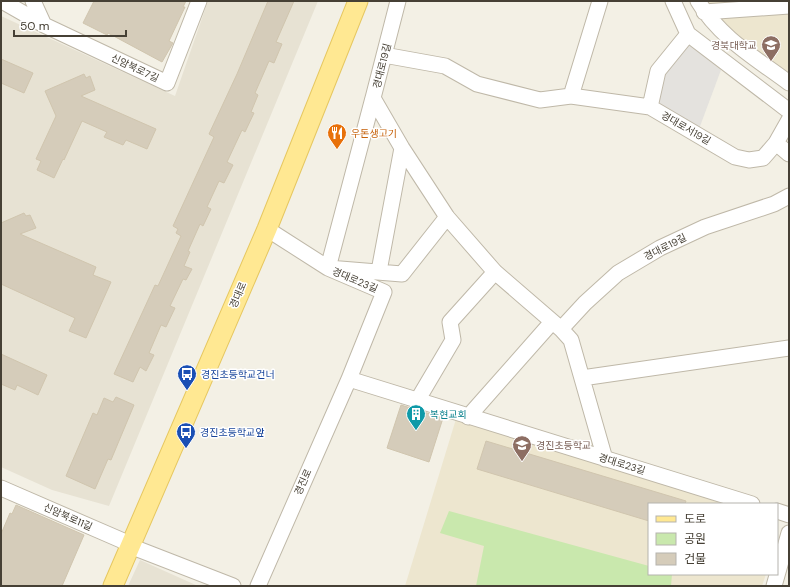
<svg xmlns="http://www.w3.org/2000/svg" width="790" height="587" font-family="'DM Sans','Noto Sans KR',sans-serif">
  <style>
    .residential { fill: #e7e2d3 }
    .education { fill: #ede6cf }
    .green { fill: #c9e8ad }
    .parking { fill: #e4e2de }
    .building { fill: #d5ccba; stroke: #d0c5ae }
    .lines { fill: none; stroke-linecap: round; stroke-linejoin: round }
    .minor-casing { stroke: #bfb8a8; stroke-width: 17 }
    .major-casing { stroke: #e6c760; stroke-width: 21 }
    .minor { stroke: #fff; stroke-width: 15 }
    .major { stroke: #ffe892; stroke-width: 19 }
    .labels { text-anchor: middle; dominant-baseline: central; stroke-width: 3; stroke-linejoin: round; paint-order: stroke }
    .education-label { font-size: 10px; fill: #785e54; stroke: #fff; text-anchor: end }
    .street-label { font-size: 10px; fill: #464035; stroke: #fff }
    .food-label { font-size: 10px; fill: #c56008; stroke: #fff; text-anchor: start }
    .transit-label { font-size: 10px; fill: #164399; stroke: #fff; text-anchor: start }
    .culture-label { font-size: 10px; fill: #0d838f; stroke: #fff; text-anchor: start }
  </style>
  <rect width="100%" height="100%" fill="#f3f0e5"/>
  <path class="residential" d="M208,1h110l-209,505 -57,-16 -51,-23v-451l174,80z
    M140,560l58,26h-70z"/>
  <path class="education" d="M694,1h95v88l-73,-53z
    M456,419l288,85h-95v70h117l-4,12h-357z"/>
  <path class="green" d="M449,511l200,55v8h23l-1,12h-195l8,-40 -44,-13z"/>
  <path class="parking" d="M689,44l32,26 -22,59 -43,-26 8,-32z"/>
  <path class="building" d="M94,1h92l-3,6h2l-16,34 4,2 -11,19 -54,-29 -1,2 -24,-12z
    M268,1h26l-18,41 6,2 -8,19 -5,-2 -14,32 3,2 -7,17 3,1 -9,19 -3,-2 -15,32 6,3 -9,18 -5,-2 -12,26 4,2 -8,17 -3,-2 -12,27 2,1 -6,14 8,3 -6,11 -3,-1 -13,27 5,2 -9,19 -5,-2 -12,28 5,2 -8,16 -6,-4 -7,15 -19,-8 41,-89 3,1 23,-50 -5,-3 2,-4 -5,-3 41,-89 -5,-3 28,-60z
    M1,59l32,14 -9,20 -23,-10z
    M84,74l2,4 4,-2 5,14 -14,6 75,33 -9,20 -21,-9 -3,5 -19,-8 3,-5 -25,-11 -18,39 -1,-1 -9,19 -17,-8 4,-9 -5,-2 20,-43 -11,-25z
    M24,213l2,3 4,-1 6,13 -16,6 76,33 -3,8 18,7 -25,56 -17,-7 6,-13 -74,-34v-61z
    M1,354l46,21 -9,20 -21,-10 -2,5 -14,-6z
    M116,397l18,8 -23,55 -3,-1 -13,30 -29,-13 27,-63 4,2 7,-17 9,4z
    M401,405l42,13 -14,44 -42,-14z
    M486,441l200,60 -1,3h-36v17l-172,-52z
    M16,505l68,30 -22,51h-61v-52l9,-21 2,1z"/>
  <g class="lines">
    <g class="minor-casing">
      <path id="minor" d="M2,1l42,24 123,58 32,-82
        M33,1l11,24
        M398,1l-25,97 29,50 45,69 48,55 66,57 10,11 34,119
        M673,1l15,33 101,77
        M698,1c21,36 59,58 91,82
        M704,12l85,-6
        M384,55l61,11 32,18 63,16 31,-4 79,11 85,50 14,3 14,-2 13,-15 13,11
        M571,96l29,-95
        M373,98l-45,170 74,6 45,-57
        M650,107l8,-36 30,-37
        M776,143l13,-23
        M267,229l61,39 56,24 -35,87 403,125
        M379,271l23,-123
        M561,329l24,-26 33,-30 42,-25 45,-21 69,-23 15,-8
        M582,378l207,-30
        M417,401l36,-61 -3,-18 45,-50
        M468,417l84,-95
        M1,488l120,52 9,6 103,40
        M777,511l12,4
        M258,586l91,-207
        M774,586l15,-53"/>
    </g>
    <g class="major-casing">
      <path id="major" d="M113,586l154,-357 91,-228"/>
    </g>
    <use href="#minor" class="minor"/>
    <use href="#major" class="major"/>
  </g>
  <defs>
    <g id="university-pin" transform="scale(1)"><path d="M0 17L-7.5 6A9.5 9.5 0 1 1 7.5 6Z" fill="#8d6e63" stroke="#fff"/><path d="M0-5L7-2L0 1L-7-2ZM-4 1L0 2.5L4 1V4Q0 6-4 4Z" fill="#fff"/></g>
    <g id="restaurant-pin" transform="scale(1)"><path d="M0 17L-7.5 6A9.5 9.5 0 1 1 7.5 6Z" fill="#e8710a" stroke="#fff"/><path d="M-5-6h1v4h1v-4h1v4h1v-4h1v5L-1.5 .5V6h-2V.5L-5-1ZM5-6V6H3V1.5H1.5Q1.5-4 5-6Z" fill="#fff"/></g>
    <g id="bus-pin" transform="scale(1)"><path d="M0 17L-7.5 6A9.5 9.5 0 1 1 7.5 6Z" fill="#1a4fb4" stroke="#fff"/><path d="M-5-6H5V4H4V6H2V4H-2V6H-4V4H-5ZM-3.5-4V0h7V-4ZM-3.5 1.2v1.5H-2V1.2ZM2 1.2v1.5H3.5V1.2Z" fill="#fff"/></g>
    <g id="building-pin" transform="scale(1)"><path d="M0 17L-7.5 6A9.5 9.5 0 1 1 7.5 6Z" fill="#0f9aa8" stroke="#fff"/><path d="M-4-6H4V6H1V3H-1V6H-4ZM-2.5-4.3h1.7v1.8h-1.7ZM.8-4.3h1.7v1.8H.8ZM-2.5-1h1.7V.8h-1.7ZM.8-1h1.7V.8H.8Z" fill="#fff"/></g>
    <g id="school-pin" transform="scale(1)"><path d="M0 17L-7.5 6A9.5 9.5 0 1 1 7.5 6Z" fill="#8d6e63" stroke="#fff"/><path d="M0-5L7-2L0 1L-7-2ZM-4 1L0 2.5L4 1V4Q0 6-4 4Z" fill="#fff"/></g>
  </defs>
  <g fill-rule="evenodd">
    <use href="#university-pin" x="771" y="45"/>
    <use href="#restaurant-pin" x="337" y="133"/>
    <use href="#bus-pin" x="187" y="374"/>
    <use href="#building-pin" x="416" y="414"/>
    <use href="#bus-pin" x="186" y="432"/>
    <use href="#school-pin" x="522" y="445"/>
  </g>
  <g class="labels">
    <g class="education-label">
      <text x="757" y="45">경북대학교</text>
      <text x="536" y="445" text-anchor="start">경진초등학교</text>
    </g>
    <g class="street-label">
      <text transform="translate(382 66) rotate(-76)">경대로19길</text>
      <text transform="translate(135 68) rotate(25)">신암북로7길</text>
      <text transform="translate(686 128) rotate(30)">경대로서19길</text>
      <text transform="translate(665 247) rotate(-27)">경대로19길</text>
      <text transform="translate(355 280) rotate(23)">경대로23길</text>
      <text transform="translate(238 295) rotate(-67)">경대로</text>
      <text transform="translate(622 464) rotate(17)">경대로23길</text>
      <text transform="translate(303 482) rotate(-66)">경진로</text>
      <text transform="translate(68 517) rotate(24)">신암북로11길</text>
    </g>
    <g class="food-label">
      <text x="351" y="133">우돈생고기</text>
    </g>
    <g class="transit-label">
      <text x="201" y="374">경진초등학교건너</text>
      <text x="200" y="432">경진초등학교앞</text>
    </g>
    <g class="culture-label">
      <text x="430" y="414">복현교회</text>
    </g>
  </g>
  <rect width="790" height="587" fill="none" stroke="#464035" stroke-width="4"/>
  <rect x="648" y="503" width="130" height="72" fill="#ffffff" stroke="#b5b3ae"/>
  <rect x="656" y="516" width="20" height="6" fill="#ffe892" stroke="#b5b3ae"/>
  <text x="684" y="523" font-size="12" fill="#464035">도로</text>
  <rect x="656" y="533" width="20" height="12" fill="#c9e8ad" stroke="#b5b3ae"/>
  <text x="684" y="543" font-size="12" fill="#464035">공원</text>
  <rect x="656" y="553" width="20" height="12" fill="#d5ccba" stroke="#b5b3ae"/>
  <text x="684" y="563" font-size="12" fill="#464035">건물</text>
  <path d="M14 30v6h112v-6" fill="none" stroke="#464035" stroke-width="2"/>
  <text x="20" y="30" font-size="12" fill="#464035" stroke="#ffffff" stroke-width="3" paint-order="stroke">50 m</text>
</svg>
